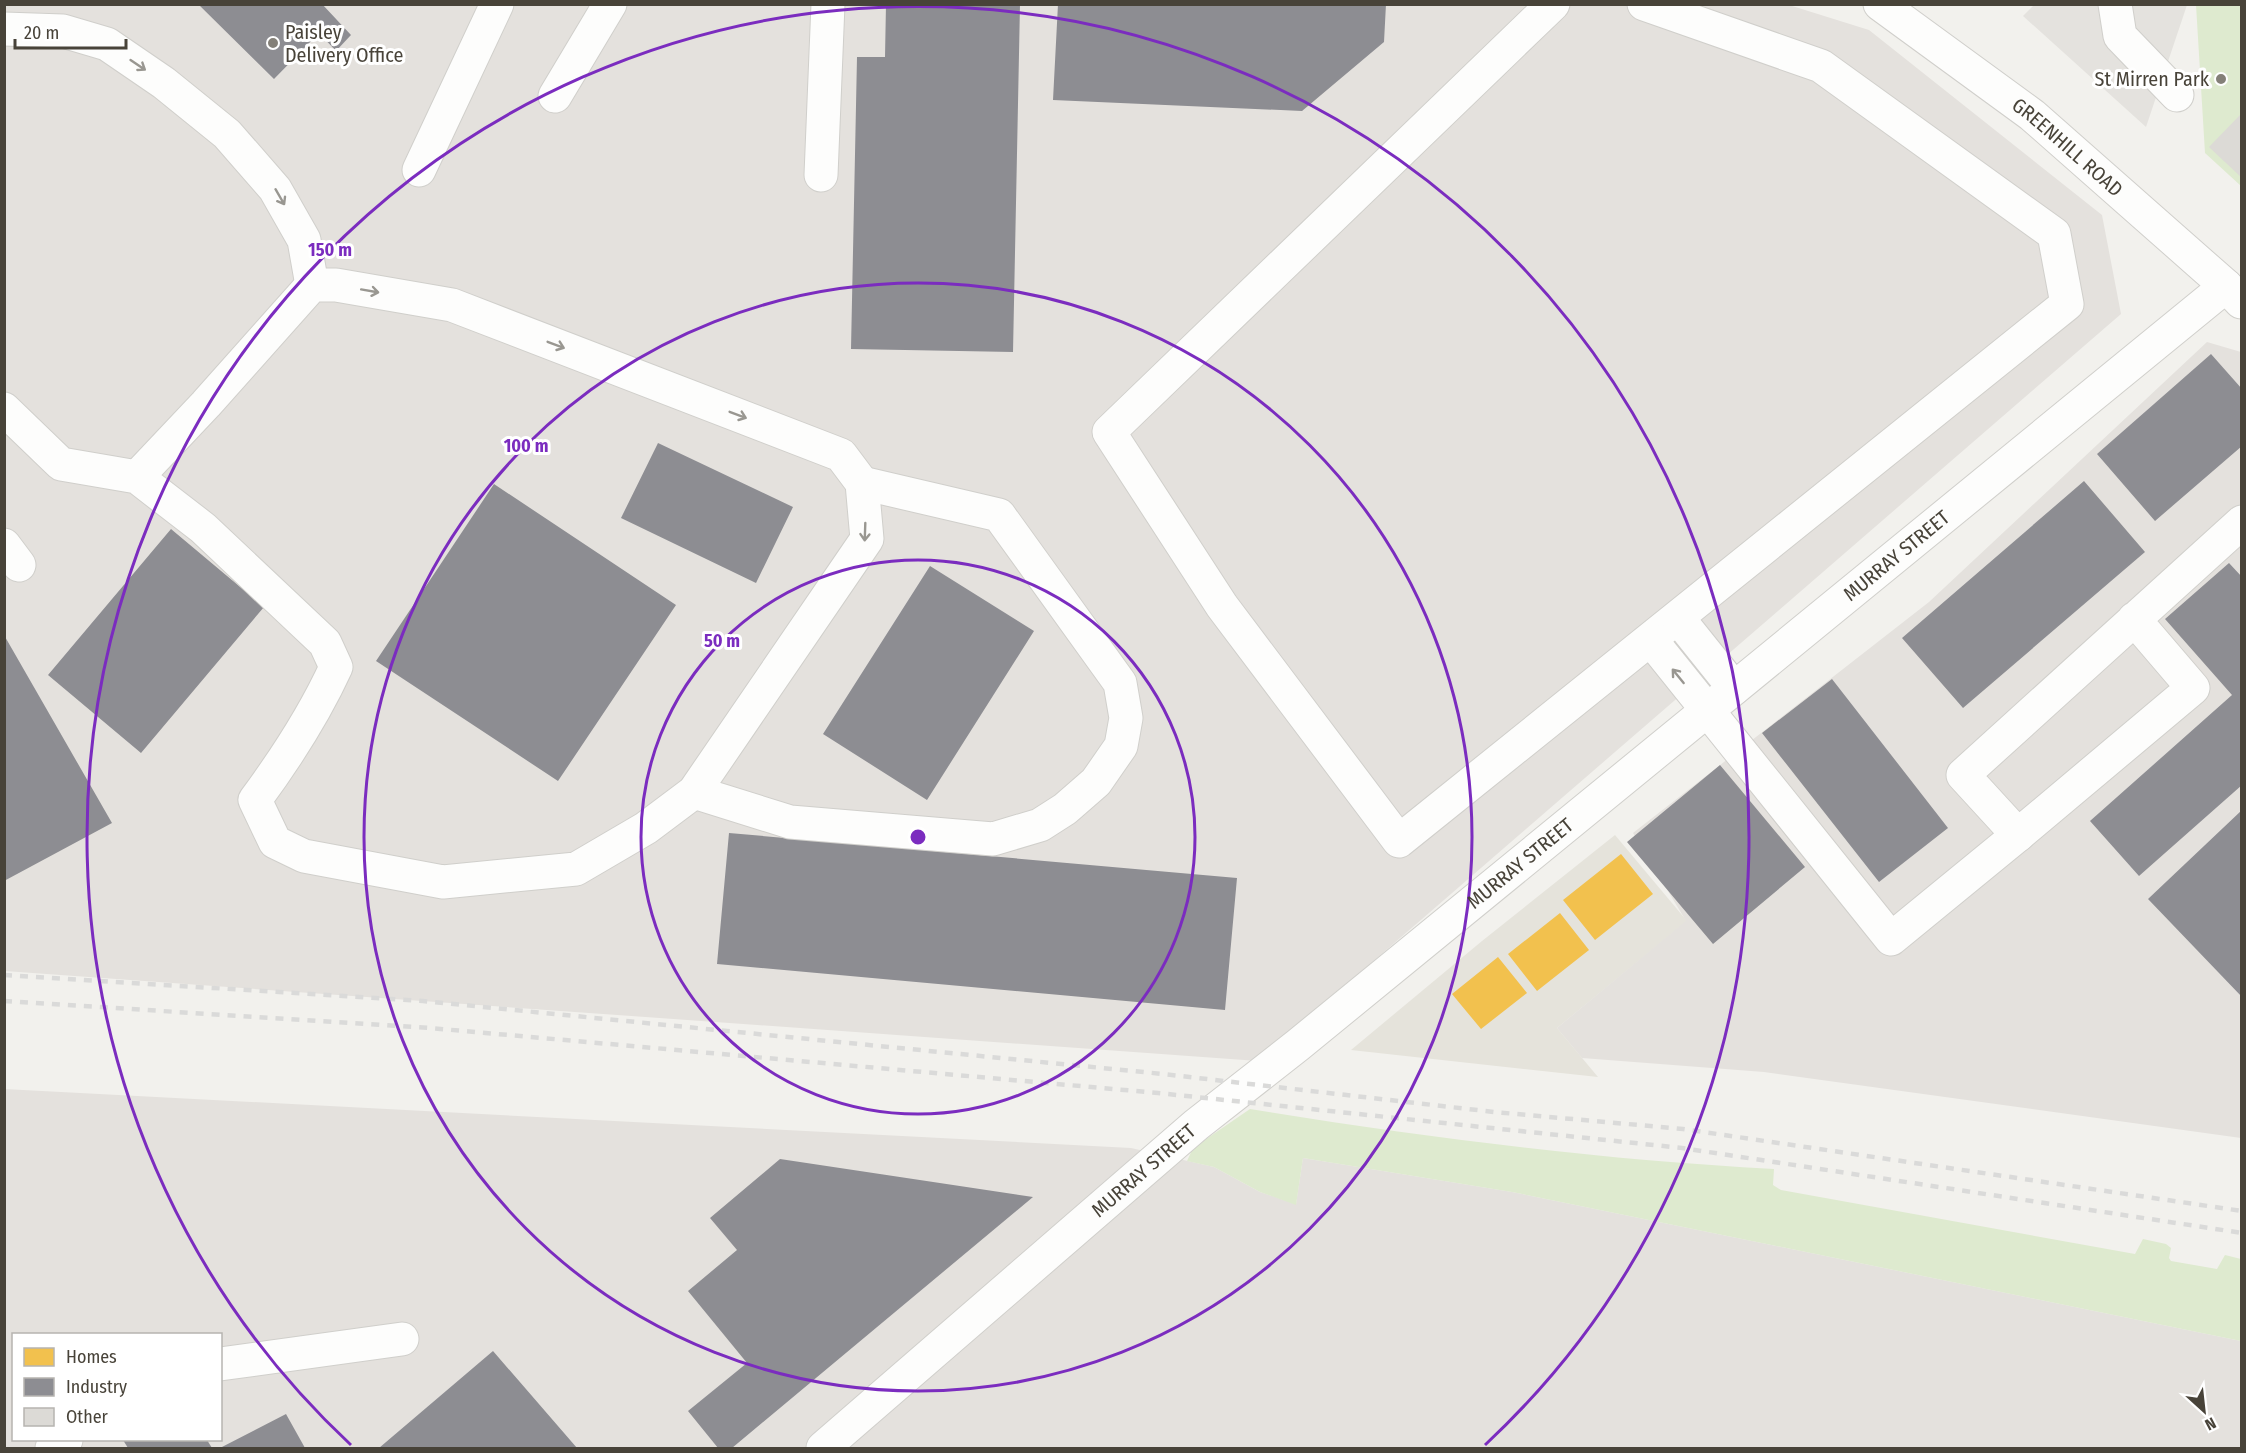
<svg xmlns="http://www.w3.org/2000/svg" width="2246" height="1453" font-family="'Fira Sans Condensed',sans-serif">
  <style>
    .residential { fill: #e5e3db }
    .industrial { fill: #e4e1dd; fill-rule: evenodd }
    .green { fill: #deeacf }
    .parking { fill: #e4e2de }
    .homes { fill: #f2c14e }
    .industry { fill: #8d8d92 }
    .building { fill: #dcdad6 }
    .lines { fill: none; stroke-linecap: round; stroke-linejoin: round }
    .minor-casing { stroke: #d0cfcb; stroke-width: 35 }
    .minor { stroke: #fdfdfc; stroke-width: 33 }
    .rail { stroke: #dadad9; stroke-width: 4.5; stroke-dasharray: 8 8; stroke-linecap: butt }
    .oneway { stroke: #999791 }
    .ring { fill: none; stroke: #7b2cbf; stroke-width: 3 }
    .poi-dot { fill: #848078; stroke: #fff; stroke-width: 2 }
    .labels { text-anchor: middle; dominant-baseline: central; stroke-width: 6; stroke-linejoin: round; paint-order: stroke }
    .poi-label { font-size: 20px; fill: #484339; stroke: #fff; text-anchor: start }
    .street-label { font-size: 20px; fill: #484339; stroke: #fff }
    .centre { fill: #7b2cbf; stroke: #fff; stroke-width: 3 }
    .ring-label { font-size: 18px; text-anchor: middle; font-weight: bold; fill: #7b2cbf; stroke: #fff; stroke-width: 6; stroke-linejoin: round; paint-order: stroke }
  </style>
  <rect width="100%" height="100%" fill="#f2f1ed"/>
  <path class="residential" d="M1615,835l72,86 -130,107 41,49 -247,-27 131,-109z"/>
  <path class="industrial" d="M4,5h1785l80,25 233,185 19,99 -863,747 -1253,-90z
    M2207,342l34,10v786l-477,-66 -182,-14 -25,-30 129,-107 -53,-88 296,-231z
    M4,1089l1127,59 83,19 46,25 36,12 7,-46 209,34 729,149v107h-2236zM14,1334h206v106h-206z"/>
  <path class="green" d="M2196,5h45v181l-36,-33z
    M1250,1109c173,28 349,51 524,60l-1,16 8,5 354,64 8,-15 23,5 5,4 -2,10 2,3 46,8 8,-14 16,4v82l-729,-149 -209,-34 -7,47 -36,-13 -46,-25 -27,-6 6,-13z"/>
  <path class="parking" d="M2034,5h153l-41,122 -123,-111z"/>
  <path class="homes" d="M1621,854l32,40 -58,46 -32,-40z
    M1560,913l29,37 -52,41 -29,-37z
    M1498,957l29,36 -46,36 -29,-35z"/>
  <path class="industry" d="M198,4h124l29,31 -15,16 -17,-18 -45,46z
    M886,4h134l-7,348 -162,-3 6,-292h28z
    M1058,4h328l-2,38 -82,69 -249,-11z
    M2211,354l31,35v57l-87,75 -58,-67z
    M658,443l135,64 -37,76 -135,-65z
    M2084,481l61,71 -182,156 -61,-70z
    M494,484l182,121 -118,176 -182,-120z
    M171,529l93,78 -123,146 -93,-78z
    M2229,563l13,14v208l-103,91 -49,-55 142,-126 -67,-76z
    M930,566l104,65 -107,169 -104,-66z
    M4,635l108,188 -108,58z
    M1832,679l116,149 -69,54 -117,-149z
    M1720,765l85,102 -92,77 -86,-102z
    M2242,810v187l-94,-98z
    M729,833l508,45 -12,132 -508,-46z
    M780,1159l253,38 -301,251h-14l-30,-37 59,-48 -59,-72 49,-41 -27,-32z
    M493,1351l84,97h-198z
    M286,1414l19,34h-85z
    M123,1440h84l5,8h-84z"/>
  <path class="building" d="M2242,113v65l-33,-31z"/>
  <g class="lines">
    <g class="minor-casing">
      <g id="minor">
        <path d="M1553,4l-444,428 113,174 177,235 668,-537 -13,-70 -233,-168 -177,-62"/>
        <path id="s1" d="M1880,4l152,111 194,171 15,16"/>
        <path d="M2115,4l5,32 57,59"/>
        <path d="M4,29l59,2 44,13 57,39 63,51 48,55 29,51 8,45"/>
        <path d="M555,96l55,-92"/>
        <path d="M419,170l78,-166"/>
        <path d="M821,175l7,-171"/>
        <path d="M4,409l57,55 76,13 69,-73 106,-119h24l116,20 389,150 21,28 5,56 -173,253 -48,36 -70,41 -133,13 -139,-26 -29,-14 -20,-42c31,-42 59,-85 81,-133l-11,-24 -122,-115 -66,-51"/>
        <path d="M4,545l15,20"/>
        <path d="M1678,618l56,70"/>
        <path d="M2134,619l59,69 -175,147 -55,-60 279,-253"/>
        <path d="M1651,640l240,299 127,-104"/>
        <path d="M694,792l96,30 203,17 47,-14 25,-16 31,-27 25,-36 5,-28 -6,-35 -121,-168 -137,-32"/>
        <path d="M220,1364l182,-25"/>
        <path d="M52,1448l14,-8"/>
        <path id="s2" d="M823,1448l373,-323 102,-80 928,-759"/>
      </g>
    </g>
    <use href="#minor" class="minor"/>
    <path class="rail" d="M4,975l419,26 740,73 331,38 189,17 559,82
      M4,1001l426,27 728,65 524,55 560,85"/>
  </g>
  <defs><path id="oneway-shaft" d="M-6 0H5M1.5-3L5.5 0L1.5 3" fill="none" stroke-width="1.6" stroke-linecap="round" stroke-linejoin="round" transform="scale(1.5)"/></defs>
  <g class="oneway">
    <use href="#oneway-shaft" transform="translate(138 65) rotate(34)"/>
    <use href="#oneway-shaft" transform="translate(280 197) rotate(60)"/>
    <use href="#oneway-shaft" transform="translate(370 291) rotate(10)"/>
    <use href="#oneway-shaft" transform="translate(556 345) rotate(21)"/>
    <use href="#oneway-shaft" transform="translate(738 415) rotate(21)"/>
    <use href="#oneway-shaft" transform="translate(865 532) rotate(92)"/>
    <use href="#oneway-shaft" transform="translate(1678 676) rotate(-129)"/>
  </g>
  <g class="ring">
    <circle cx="918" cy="837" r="277"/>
    <circle cx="918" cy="837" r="554"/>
    <path d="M351 1445A831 831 0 1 1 1485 1445"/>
  </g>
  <g class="poi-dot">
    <circle cx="273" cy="43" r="6"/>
    <circle cx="2221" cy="79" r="6"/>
  </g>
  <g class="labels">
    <g class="poi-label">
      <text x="285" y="32">Paisley<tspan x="285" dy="23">Delivery Office</tspan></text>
      <text x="2209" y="79" text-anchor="end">St Mirren Park</text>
    </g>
    <g class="street-label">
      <text stroke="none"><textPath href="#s1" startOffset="236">GREENHILL ROAD</textPath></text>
      <text stroke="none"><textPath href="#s2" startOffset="1396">MURRAY STREET</textPath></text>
      <text stroke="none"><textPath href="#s2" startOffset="910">MURRAY STREET</textPath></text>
      <text stroke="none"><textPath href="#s2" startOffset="424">MURRAY STREET</textPath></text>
    </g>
  </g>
  <circle cx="918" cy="837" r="9" class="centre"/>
  <g class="ring-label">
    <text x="330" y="256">150 m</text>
    <text x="526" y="452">100 m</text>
    <text x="722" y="647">50 m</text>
  </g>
  <rect width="2246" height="1453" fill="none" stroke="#484339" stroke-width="12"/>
  <rect x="12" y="1333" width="210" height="108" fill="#ffffff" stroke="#b6b4b0" stroke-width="1.5"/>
  <rect x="24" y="1348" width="30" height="18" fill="#f2c14e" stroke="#b6b4b0" stroke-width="1.5"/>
  <text x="66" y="1363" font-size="18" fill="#484339">Homes</text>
  <rect x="24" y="1378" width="30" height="18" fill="#8d8d92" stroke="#b6b4b0" stroke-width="1.5"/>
  <text x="66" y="1393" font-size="18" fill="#484339">Industry</text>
  <rect x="24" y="1408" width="30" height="18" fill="#dcdad6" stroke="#b6b4b0" stroke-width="1.5"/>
  <text x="66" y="1423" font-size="18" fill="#484339">Other</text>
  <g transform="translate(2204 1411) rotate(153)" stroke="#ffffff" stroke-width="4.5" paint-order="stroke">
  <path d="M0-4.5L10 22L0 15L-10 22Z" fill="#484339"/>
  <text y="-9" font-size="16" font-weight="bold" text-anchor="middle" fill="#484339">N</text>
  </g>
  <path d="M15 39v9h111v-9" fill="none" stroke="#484339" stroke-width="3"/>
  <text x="24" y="39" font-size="18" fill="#484339" stroke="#ffffff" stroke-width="4.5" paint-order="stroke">20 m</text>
</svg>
